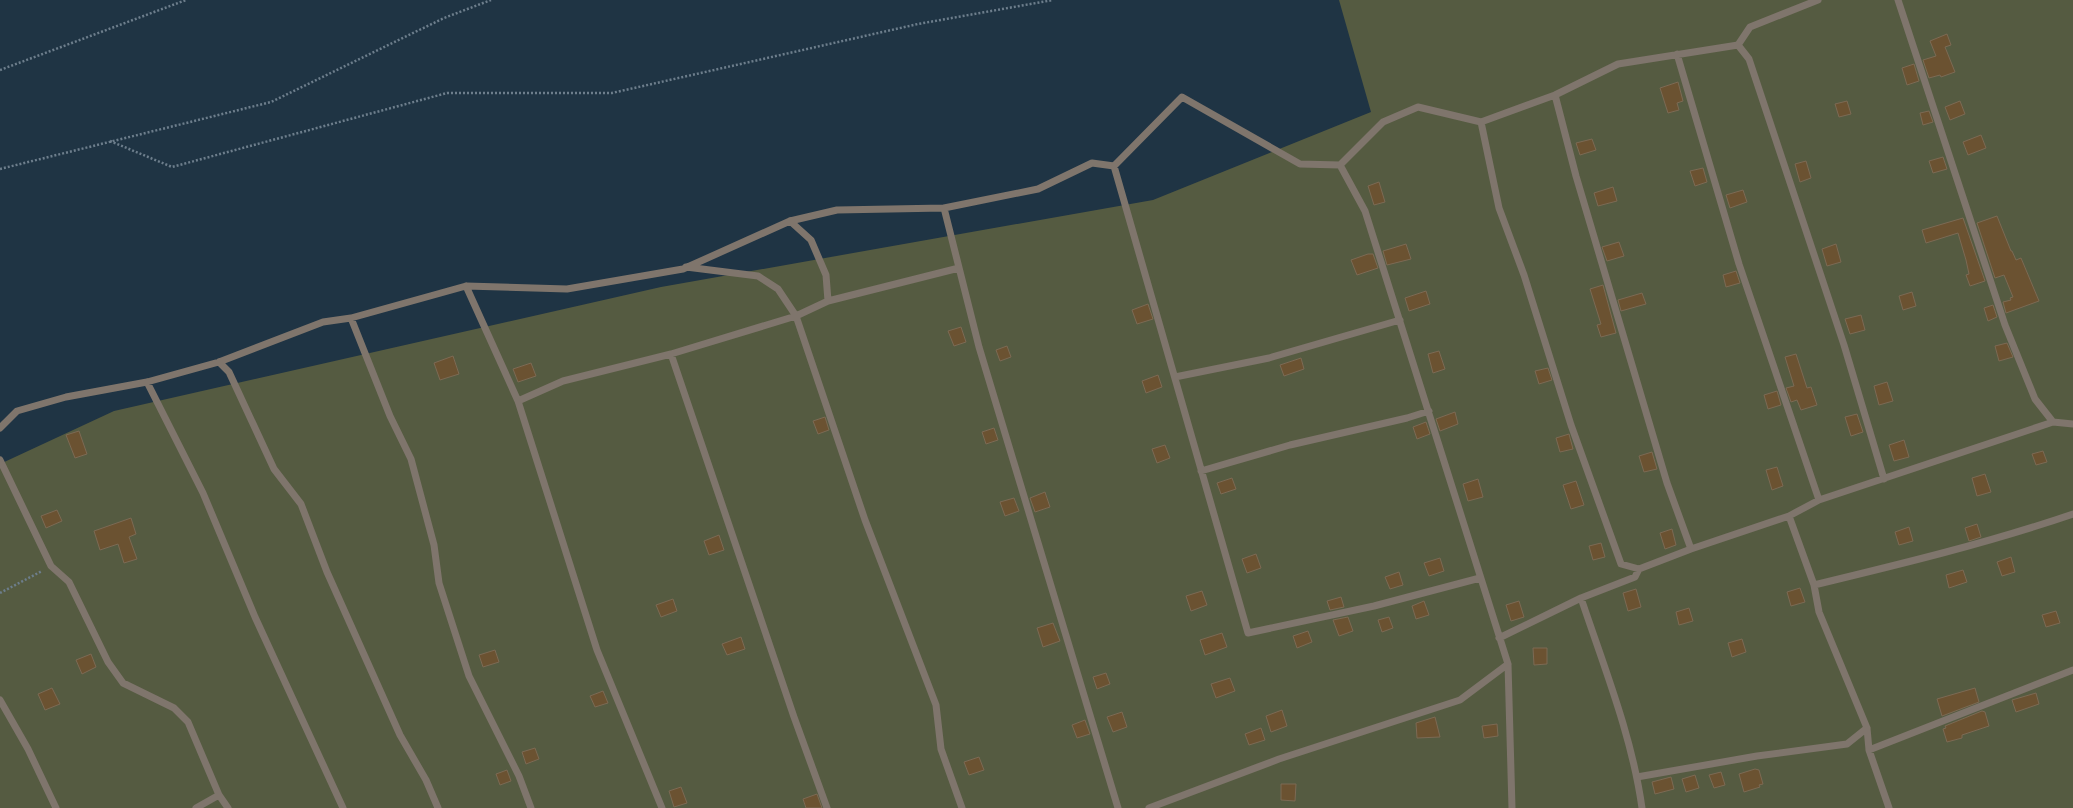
<svg xmlns="http://www.w3.org/2000/svg" width="2073" height="808" font-family="'PT Sans Narrow',sans-serif">
  <style>
    .green { fill: #555b41 }
    .building { fill: #6b5231; stroke: #7c6a54 }
    .lines { fill: none; stroke-linecap: round; stroke-linejoin: round }
    .path { stroke: #6d7e8c; stroke-width: 2.5; stroke-dasharray: 2 2; stroke-linecap: butt }
    .service { stroke: #7f756c; stroke-width: 7 }
  </style>
  <rect width="100%" height="100%" fill="#1f3444"/>
  <path class="green" d="M1339,0h734v808h-2073v-344l114,-53 547,-124 492,-87 218,-88z"/>
  <path class="building" d="M1947,34l4,11 -6,2 10,25 -14,5 -1,-2 -11,3 -6,-18 13,-4 -6,-15z
    M1914,64l5,17 -12,4 -5,-17z
    M1678,82l5,19 -6,2 2,7 -11,3 -8,-25z
    M1847,101l4,13 -12,3 -4,-13z
    M1960,101l5,13 -15,6 -5,-13z
    M1929,111l4,11 -10,3 -3,-12z
    M1981,135l5,13 -18,7 -5,-13z
    M1592,139l4,11 -16,5 -4,-12z
    M1943,157l4,12 -14,4 -4,-12z
    M1806,161l5,17 -11,4 -5,-18z
    M1703,168l4,14 -12,4 -5,-15z
    M1379,182l6,20 -11,3 -6,-19z
    M1613,187l4,14 -19,5 -4,-13z
    M1743,190l4,12 -17,6 -4,-13z
    M1997,216l14,35h1l4,9 5,-2 18,43 -33,12 -3,-11 8,-2 -1,-2 3,-1 -9,-22 -9,3 -18,-55z
    M1963,218l22,63 -15,5 -4,-11 3,-1 -3,-14 -8,-27 -32,10 -4,-13z
    M1619,242l5,14 -17,5 -5,-14z
    M1406,244l5,15 -24,6 -4,-14z
    M1836,244l5,18 -14,4 -5,-17z
    M1368,254h5l5,14 -21,7 -6,-15z
    M1736,271l4,12 -14,4 -3,-12z
    M1603,285l13,48 -15,4 -4,-12 4,-1 -11,-35z
    M1426,291l4,13 -21,7 -4,-13z
    M1912,292l4,14 -13,4 -4,-14z
    M1642,293l4,11 -25,7 -3,-11z
    M1148,304l5,15 -16,5 -5,-14z
    M1993,305l4,12 -9,4 -4,-13z
    M1861,315l4,15 -15,4 -5,-15z
    M961,327l5,15 -12,4 -6,-15z
    M2007,343l6,14 -14,4 -4,-15z
    M1007,346l4,11 -11,4 -4,-11z
    M1439,351l6,18 -12,4 -5,-19z
    M1796,354l11,34 4,-1 6,18 -16,5 -4,-10 -6,2 -5,-14 8,-2 -9,-29z
    M453,356l6,18 -19,6 -6,-17z
    M1301,358l3,11 -20,7 -4,-11z
    M531,363l5,13 -18,6 -5,-13z
    M1548,368l4,12 -13,4 -4,-13z
    M1158,375l4,12 -16,6 -4,-12z
    M1887,382l6,19 -14,4 -5,-19z
    M1777,391l4,14 -13,4 -4,-14z
    M1455,412l3,12 -18,7 -4,-12z
    M1857,414l6,18 -12,4 -6,-19z
    M825,417l4,13 -11,4 -5,-13z
    M1426,422l4,12 -13,5 -4,-12z
    M994,428l4,12 -12,4 -4,-12z
    M79,431l8,23 -12,4 -9,-23z
    M1569,434l4,15 -13,3 -4,-14z
    M1904,440l5,17 -15,4 -5,-16z
    M1165,445l5,13 -13,5 -5,-14z
    M2043,451l4,11 -11,3 -4,-11z
    M1652,452l5,17 -13,3 -5,-16z
    M1777,467l6,19 -11,4 -6,-20z
    M1985,474l6,18 -14,4 -5,-18z
    M1232,478l4,11 -15,5 -4,-11z
    M1478,479l5,18 -15,4 -5,-17z
    M1576,481l8,24 -13,4 -8,-24z
    M1045,492l5,15 -15,5 -5,-14z
    M1014,498l5,13 -14,5 -5,-14z
    M57,510l5,11 -16,7 -5,-12z
    M131,518l5,16 -7,3 8,22 -13,4 -6,-19 -18,6 -6,-19z
    M1977,524l4,13 -12,4 -4,-13z
    M1909,527l4,14 -14,4 -4,-13z
    M1672,529l4,16 -11,4 -5,-16z
    M719,535l5,15 -15,5 -5,-14z
    M1601,543l4,14 -12,3 -4,-14z
    M1256,554l5,14 -14,5 -5,-14z
    M2011,557l4,15 -13,4 -5,-14z
    M1440,558l4,13 -15,5 -5,-13z
    M1963,570l4,12 -18,6 -3,-13z
    M1399,572l4,13 -13,4 -5,-12z
    M1800,588l5,14 -14,4 -4,-14z
    M1636,589l5,18 -13,4 -5,-18z
    M1202,591l5,14 -16,6 -5,-15z
    M1341,597l3,10 -14,3 -3,-9z
    M673,599l4,12 -16,6 -5,-12z
    M1424,601l5,14 -13,4 -4,-13z
    M1519,601l5,16 -13,4 -5,-16z
    M1689,608l4,13 -14,4 -3,-13z
    M2056,611l4,12 -14,4 -4,-12z
    M1348,617l5,14 -14,5 -6,-16z
    M1389,617l4,11 -11,4 -4,-12z
    M1053,623l7,18 -17,6 -6,-19z
    M1308,631l4,11 -15,6 -4,-12z
    M1222,633l5,14 -22,8 -5,-15z
    M741,637l4,12 -18,6 -5,-11z
    M1742,639l4,13 -14,5 -4,-14z
    M1533,648h14v16l-13,1z
    M495,650l4,12 -16,5 -4,-12z
    M91,654l5,13 -14,7 -6,-14z
    M1106,673l4,11 -13,5 -4,-12z
    M1230,678l5,13 -19,7 -5,-14z
    M52,688l8,16 -15,6 -7,-16z
    M1975,688l4,14 -37,14 -5,-17z
    M603,691l5,12 -13,4 -5,-11z
    M2036,693l3,11 -23,8 -4,-12z
    M1282,710l5,16 -16,6 -5,-16z
    M1982,711l3,1 4,14 -27,9v3l-15,4 -4,-13 3,-1 -1,-2z
    M1122,712l5,15 -14,5 -6,-15z
    M1435,717l5,20 -23,1 -1,-15z
    M1085,720l5,14 -13,4 -5,-13z
    M1497,724l1,12 -14,2 -2,-12z
    M1261,728l4,12 -16,5 -4,-11z
    M535,748l4,11 -13,5 -4,-12z
    M979,757l5,13 -15,5 -5,-13z
    M1755,769l4,1 4,14 -4,1 1,2 -16,5 -5,-18z
    M507,770l4,11 -11,4 -4,-11z
    M1721,772l4,13 -11,3 -5,-13z
    M1695,775l4,13 -13,4 -4,-13z
    M1671,777l3,12 -19,5 -3,-12z
    M1281,784h15l-1,17 -14,-1z
    M681,787l6,16 -13,4 -5,-16z
    M817,794l5,14h-16l-3,-9z"/>
  <g class="lines">
    <path class="path" d="M0,70l186,-70
      M110,141l62,26 275,-74h165l306,-69 135,-24
      M0,169l271,-67 173,-84 47,-18
      M0,593l42,-22"/>
    <path class="service" d="M1898,0l107,325 30,74 18,23
      M1738,45l11,14 95,286 40,134
      M1677,54l62,210 80,236
      M1555,95l21,81 91,307 24,66
      M1481,122l18,86 25,67 47,150 50,139 18,5 52,-20 98,-33 30,-16 234,-78 20,2
      M1340,165l25,46 143,453 4,144
      M1114,166l134,467 126,-27 106,-28
      M944,208l35,139 139,461
      M790,221l21,19 15,35 2,26
      M959,268l-131,33 -32,15 69,204 71,185 5,44 21,59
      M351,318l39,98 21,43 23,86 5,38 30,93 50,100 12,32
      M671,354l123,363 33,91
      M219,362l10,10 45,97 27,35 26,68 73,163 26,45 12,28
      M1175,377l94,-19 131,-38
      M147,382l56,111 52,124 88,191
      M518,401l45,-20 108,-27 125,-38 -18,-27 -20,-13 -72,-9
      M0,428l17,-17 49,-14 81,-15 72,-20 104,-40 28,-4 115,-32
      M0,460l51,106 18,16 39,80 15,21 51,25 14,14 31,73 9,13
      M1201,471l89,-26 117,-27 22,-7
      M1789,516l25,69 5,27 48,116 2,22 20,58
      M1814,585c87,-21 174,-42 259,-71
      M1581,598c23,69 51,138 61,210
      M1499,638l82,-40 54,-21 4,-8
      M0,700l28,49 28,59
      M1869,750l204,-80
      M1637,777l120,-21 90,-12 20,-16
      M196,808l23,-13
      M662,808l-65,-158 -79,-249 -52,-115 101,3 116,-20 107,-48 47,-11 107,-2 94,-19 54,-26 22,3 68,-69 118,67 40,1 43,-43 35,-15 63,15 74,-27 63,-31 120,-19 12,-18 68,-27
      M1149,808l130,-49 181,-59 48,-36"/>
  </g>
</svg>
